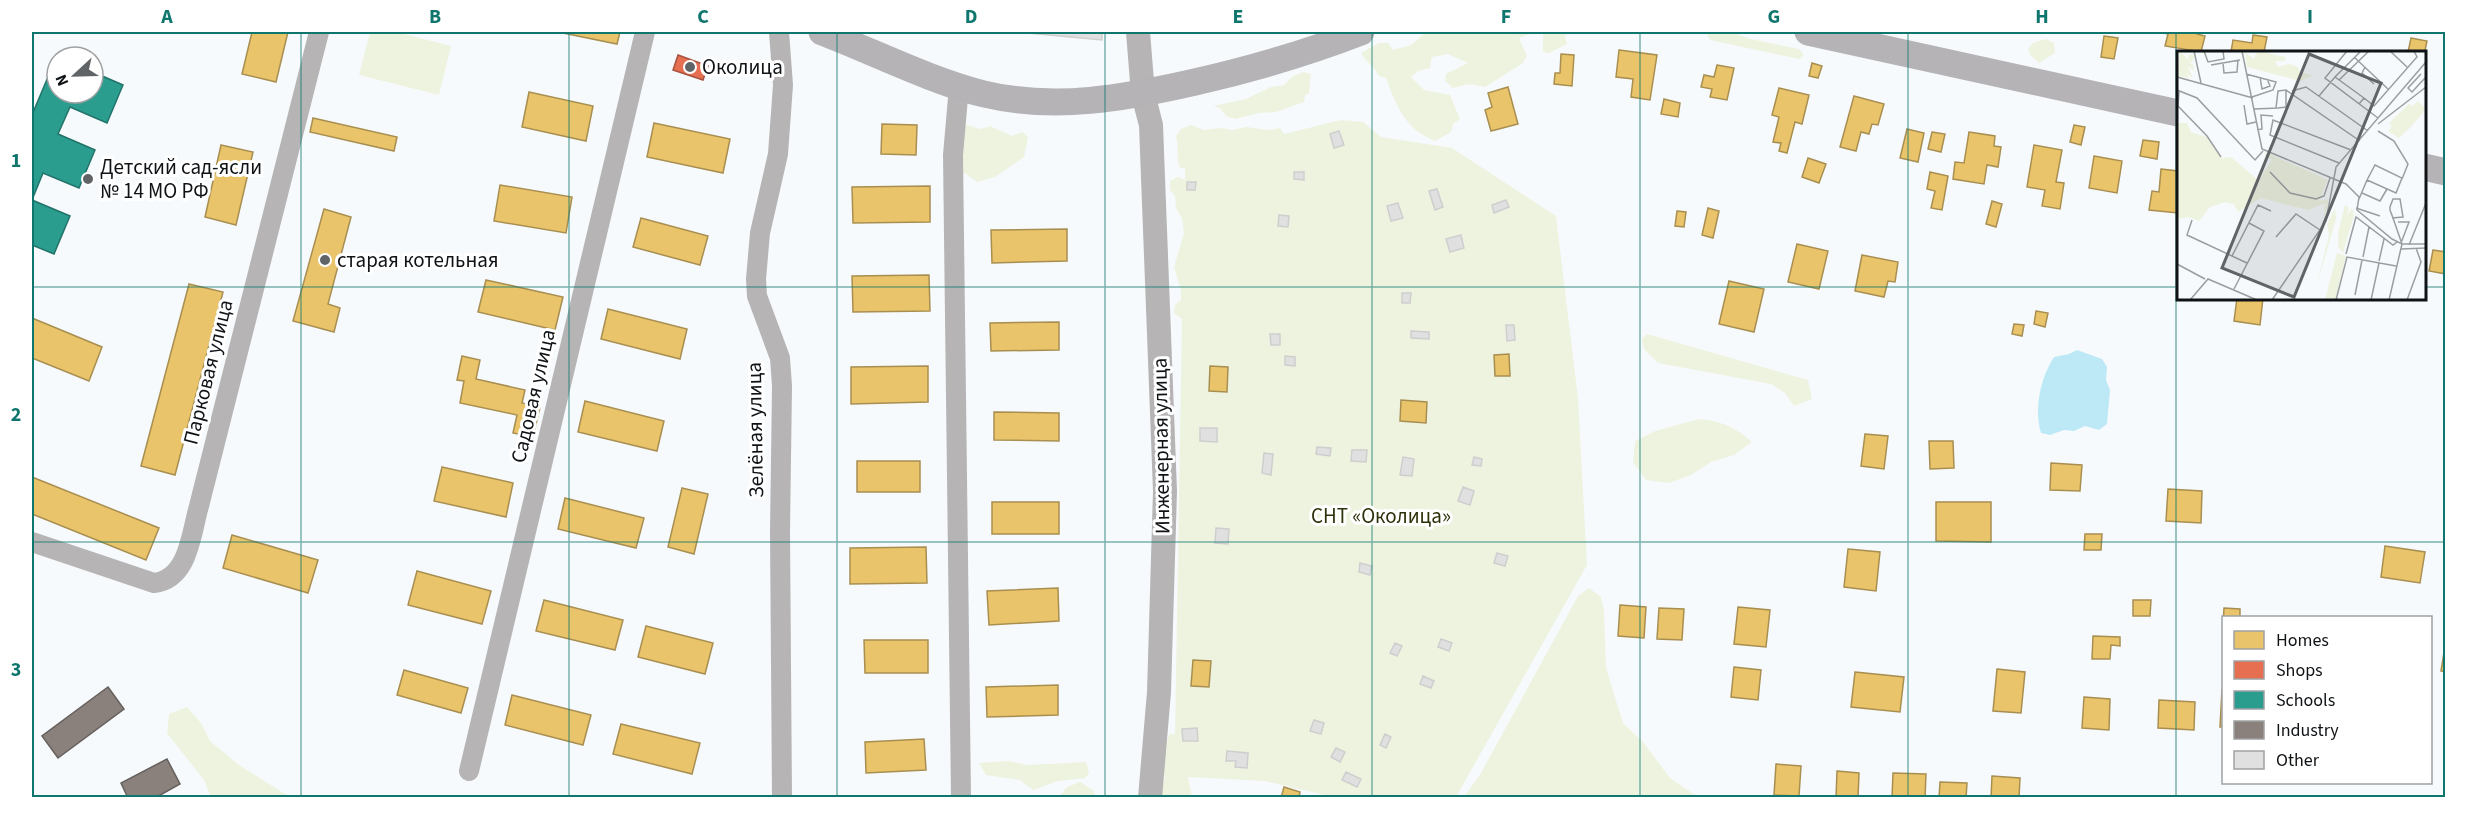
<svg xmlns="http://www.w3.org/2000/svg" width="2477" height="829" font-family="'Source Sans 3',sans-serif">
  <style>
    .green { fill: #eef3e0 }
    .water { fill: #bde9f6 }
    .homes { fill: #e9c46a; stroke: #a88f51; stroke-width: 1.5 }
    .shops { fill: #e76f51; stroke: #a6533f; stroke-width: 1.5 }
    .schools { fill: #2a9d8f; stroke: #22746b; stroke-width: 1.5 }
    .industry { fill: #8a817c; stroke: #65605d; stroke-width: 1.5 }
    .building { fill: #e1e0e1; stroke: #cfcece; stroke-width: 1.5 }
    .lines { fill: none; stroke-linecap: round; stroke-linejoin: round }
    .minor { stroke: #b6b4b5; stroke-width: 20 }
    .tertiary { stroke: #b6b4b5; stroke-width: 24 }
    .secondary { stroke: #b5b3b5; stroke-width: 27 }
    .grid { fill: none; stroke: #0f766e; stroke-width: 1.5; stroke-opacity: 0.55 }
    .poi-dot { fill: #616466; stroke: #fff; stroke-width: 2 }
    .labels { text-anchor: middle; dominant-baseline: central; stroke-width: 6; stroke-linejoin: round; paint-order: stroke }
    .poi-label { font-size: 21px; fill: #101316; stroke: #fff; text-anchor: start }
    .street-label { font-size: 21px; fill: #101316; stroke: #fff }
    .park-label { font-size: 21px; fill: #2e310a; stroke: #fff }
    .inset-road { fill: none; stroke: #9b9ea0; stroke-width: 1.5 }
    .view { fill: #616466; fill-opacity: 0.15; stroke: #616466; stroke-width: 3 }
    .inset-edge { fill: none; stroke: #101316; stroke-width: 3 }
    .neatline { fill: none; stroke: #0f766e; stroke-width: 2 }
    .grid-label { font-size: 20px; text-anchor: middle; font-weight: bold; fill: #0f766e }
  </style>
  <rect width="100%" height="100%" fill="#f7fafc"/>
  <path class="green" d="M370,32h26l55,14 -12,49 -80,-20z
    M1426,32h110l-17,6 8,18 -4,7 -38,24 -16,-3 -16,4 -8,-7 1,-7 22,-11 -20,-9 -16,3 -2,11 -12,3 -7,6 13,13 26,5 10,24 -7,5 -2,8 -16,9c-31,-13 -38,-34 -49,-63l-7,-2c-5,-10 -13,-14 -18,-23l18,-10h9l5,7 18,-5z
    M1543,32h28l-6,4 2,8 -18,9 -6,-1z
    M1706,32h26l19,7 48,10 5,6 -5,4 -89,-19z
    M2046,39l8,4 1,10 -16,10 -8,-7 -3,-7 5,-6z
    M1304,72l7,2 -2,19 -4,2 -1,7 -28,10 -17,1 -24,6 -9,-3 -6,-8 -7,-2 33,-7 25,-12 13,-2 9,-9z
    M1341,120l22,2 18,15 71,11 104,68 22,182 9,167 -131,232h-123l-68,-16 -77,-4 4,20 -33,1 6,-20 -4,-11 8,-33h6l7,-415 -8,-6 1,-8 6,-5v-10l-7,-23 10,-34 -2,-15 -6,-10 -1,-12 -5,-6v-9l8,-4 7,3v-12h-5c-4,-10 -1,-21 -4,-32l5,-7 10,-4 13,5 17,-2 12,2 13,-3 23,3 11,-2 4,6z
    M967,125l14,4 9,-3 22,10 10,-4 6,5 -4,20 -29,20 -18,5 -12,-9 -10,1 -1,-47z
    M1647,334l161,46 4,19 -18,7 -9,-13 -14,-9 -113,-21 -14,-14 -2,-10z
    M1699,419c22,2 36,8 53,23l-18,13 -23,7 -20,13 -22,8 -23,-3 -13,-18 2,-21 20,-10z
    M1589,588l12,9 3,14 2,57 17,55 20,19 27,36 28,19h-234l17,-24 97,-177z
    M187,707l14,16 9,18 29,24 51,32h-79l-7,-17 -37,-47 2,-19z
    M1008,761l20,4 58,-3 3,11 -4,5 -27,3 -25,9 -13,-10 -34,-5 -7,-12z
    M1080,782l13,8 2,4 -3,3h-33l8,-10z"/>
  <path class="water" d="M2077,350l25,9 5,8 -1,13 4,10 -3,34 -8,6 -14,-4 -11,5 -10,-1 -14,5 -9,-2c-7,-24 -1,-54 13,-76l15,-3z"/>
  <path class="homes" d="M252,32h36l-12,50 -34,-8z
    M558,32h62l-3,12z
    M2159,32h39l-1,2 8,2 -4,16 -36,-6 3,-12z
    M2253,35l14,2 -3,15h-33l2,-12 19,3z
    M2104,36l14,2 -4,21 -13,-2z
    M2411,38l16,3 -3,14v-3h-16z
    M1619,50l38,5 -7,45 -19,-3 2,-18 -17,-2z
    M1561,54l13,1 -2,31 -18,-2 1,-11h5z
    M1812,63l10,3 -4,12 -9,-2z
    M1717,65l17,3 -7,32 -17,-3 2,-8 -11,-2 3,-12 10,2z
    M1508,87l10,37 -27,7 -6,-21 7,-3 -4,-14z
    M1779,88l30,7 -7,29 -7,-2 -8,31 -8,-2 2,-8 -8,-1 6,-25 -7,-2z
    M529,92l64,14 -7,35 -64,-14z
    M1854,96l30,8 -6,21 -6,-1 -3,10 -8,-2 -5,19 -16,-4z
    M1664,99l16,4 -2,14 -17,-3z
    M313,118l84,19 -3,14 -84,-19z
    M654,123l76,16 -7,34 -76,-16z
    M882,124l35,1 -1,30 -35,-1z
    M2074,125l11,2 -4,18 -11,-3z
    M1907,129l17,4 -6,29 -18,-4z
    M1932,132l13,2 -4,18 -13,-3z
    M1969,132l26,4 -1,10 7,1 -3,20 -11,-2 -3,19 -31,-5 2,-17 9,1z
    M2143,140l16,2 -2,17 -17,-3z
    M221,145l32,7 -17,73 -31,-8z
    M2034,145l28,5 -6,32 8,1 -4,26 -18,-3 3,-16 -18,-3z
    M2094,156l28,5 -5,32 -28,-5z
    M1808,158l18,6 -7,19 -17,-6z
    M2161,169l17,2v42l-29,-3 3,-19 7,1z
    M1930,172l18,4 -6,34 -11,-2 4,-17 -8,-2z
    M500,185l72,12 -6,36 -72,-12z
    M930,186v36l-77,1 -1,-36z
    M1992,201l10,3 -6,23 -10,-3z
    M1708,208l11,3 -6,27 -11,-3z
    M324,209l27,8 -23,87 12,4 -6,24 -41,-11z
    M1677,211l9,1 -2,15 -9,-1z
    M641,218l67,18 -8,29 -67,-18z
    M1067,229v32l-75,2 -1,-33z
    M1797,244l31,7 -9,38 -31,-7z
    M2433,250l13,2v22l-17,-3z
    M1862,255l36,7 -3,20 -7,-1 -4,16 -29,-6z
    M929,275l1,36 -77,1 -1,-36z
    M486,280l77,17 -8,33 -77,-18z
    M1729,281l35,8 -10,43 -35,-8z
    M189,284l34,8 -48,183 -34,-9z
    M2237,298h26l-3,27 -26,-4z
    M608,309l79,20 -7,30 -79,-20z
    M2036,311l12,2 -3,14 -11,-3z
    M32,318l70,29 -13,34 -57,-23z
    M1059,322v28l-68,1 -1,-28z
    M2014,324l10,1 -2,11 -10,-2z
    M1509,354l1,22h-15l-1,-21z
    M462,356l18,4 -4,19 49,11 -3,13 18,4 -7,30 -20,-4 4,-18 -57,-12 4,-22 -7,-1z
    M928,366v36l-77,2v-37z
    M1210,366l18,1 -1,25 -18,-1z
    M1401,400l26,2 -1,21 -26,-2z
    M585,401l79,20 -7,30 -79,-19z
    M994,412l65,1v28l-65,-1z
    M1865,434l23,2 -4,33 -23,-3z
    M1929,441h24l1,27 -24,1z
    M857,461h63v31h-63z
    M2051,463l31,2 -2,26 -30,-1z
    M442,467l71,16 -7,34 -72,-16z
    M32,477l127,51 -13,32 -114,-46z
    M682,488l26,6 -14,60 -26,-7z
    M2168,489l34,2 -1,32 -35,-2z
    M565,498l79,20 -8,30 -78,-19z
    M992,502h67v32h-67z
    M1936,502h55v40l-55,-1z
    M2085,534h17l-1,16h-17z
    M232,535l86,25 -10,33 -85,-25z
    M2385,546l40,6 -5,31 -39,-6z
    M926,547l1,36 -77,1v-36z
    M1848,549l32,3 -4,39 -32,-4z
    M417,571l74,20 -9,33 -74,-19z
    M1058,588l1,33 -70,4 -2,-34z
    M544,600l79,20 -8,30 -79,-19z
    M2133,600h18l-1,16h-17z
    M1620,605l26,2 -2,31 -26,-2z
    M1738,607l32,3 -4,37 -32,-3z
    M1659,608l25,1 -2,31 -25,-1z
    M2224,608l16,1v9h-16l-1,7z
    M646,626l67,17 -8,31 -67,-17z
    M2093,636l27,1v9l-9,-1 -1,14h-18z
    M864,640h64v33h-63z
    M2446,640v32l-5,-1z
    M1193,660l18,1 -2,26 -18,-1z
    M1734,667l27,3 -3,30 -27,-3z
    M1997,669l28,3 -4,41 -28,-2z
    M404,670l64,18 -7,25 -64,-18z
    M1855,672l49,5 -4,35 -49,-5z
    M1058,685v30l-71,2 -1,-30z
    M2222,690h2v37h-4z
    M512,695l79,20 -8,30 -78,-20z
    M2084,697l26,2 -1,31 -27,-2z
    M2159,700l36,2 -1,28 -36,-2z
    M621,724l79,19 -8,31 -79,-20z
    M924,739l2,31 -60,3 -1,-31z
    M1776,764l25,2 -2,30 -25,-1z
    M1837,771l22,2 -1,25h-22z
    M1893,773l33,1 -1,24h-33z
    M1992,776l28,2 -1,20h-28z
    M1940,782l27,1 -1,15h-27z
    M1284,787l16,5 -1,6h-18z"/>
  <path class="shops" d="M678,55l30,11 -5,14 -30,-10z"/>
  <path class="schools" d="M93,72l30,13 -16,38 -37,-16 -12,27 37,16 -16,38 -36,-15 -11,27 38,16 -16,38 -22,-9v-130l16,-38 9,4v12h36z"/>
  <path class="industry" d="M108,687l16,22 -66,49 -16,-22z
    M167,759l13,25 -25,14h-27l-7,-15z"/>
  <path class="building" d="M1017,32h85v8z
    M1339,131l5,14 -10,3 -4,-14z
    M1294,172h10v8l-10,-1z
    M1187,182h9l-1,8h-8z
    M1437,189l6,18 -8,3 -6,-19z
    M1506,200l3,7 -15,6 -2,-8z
    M1398,203l5,15 -12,3 -4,-15z
    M1279,215l10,1 -1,11 -10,-1z
    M1461,235l3,13 -14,4 -4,-13z
    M1402,293h9l-1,10h-8z
    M1506,325h8l1,15 -8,1z
    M1411,331l18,1v7l-18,-1z
    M1270,334h10v11h-9z
    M1285,356l10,1v9l-10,-1z
    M1200,428h17v14l-17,-1z
    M1317,447l14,1 -1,8 -14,-2z
    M1352,450h15l-1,12 -15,-1z
    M1264,453l9,1 -2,21 -9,-2z
    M1403,457l11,2 -2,17 -12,-1z
    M1474,457l8,2 -1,7 -9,-1z
    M1463,487l11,4 -4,14 -12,-4z
    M1216,528l13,1 -1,15 -13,-1z
    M1497,553l11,3 -3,10 -11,-3z
    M1360,563l12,3 -2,9 -11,-3z
    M1441,639l11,4 -3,8 -11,-4z
    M1395,643l7,3 -5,10 -7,-3z
    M1423,676l11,5 -3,7 -11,-4z
    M1314,720l10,3 -3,11 -11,-3z
    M1197,728l1,13h-15l-1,-12z
    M1385,734l6,3 -5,11 -6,-3z
    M1336,748l9,4 -5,10 -9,-5z
    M1227,751l21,2 -1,15 -12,-1 1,-6h-10z
    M1346,772l15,7 -4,8 -15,-7z"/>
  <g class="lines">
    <path class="minor" d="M779,32l4,53 -5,69 -18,79 -4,46 1,17 23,62 2,28 -2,145 2,267
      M959,86l-6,69 8,643
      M32,542l122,41c35,-4 37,-50 45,-77l120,-474
      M469,771l176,-739"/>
    <path class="tertiary" d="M1138,32l5,62 8,31 14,366 -6,201 -9,106"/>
    <path class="secondary" d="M822,32c52,20 109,49 162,62 71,17 141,4 211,-12 57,-13 112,-29 166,-50
      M1808,32l370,81
      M2424,167l22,5"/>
  </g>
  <path class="grid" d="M301,32v766M569,32v766M837,32v766M1105,32v766M1372,32v766M1640,32v766M1908,32v766M2176,32v766M32,287h2146M2424,287h22M32,542h2414"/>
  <g class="poi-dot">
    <circle cx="690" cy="67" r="6"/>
    <circle cx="88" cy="179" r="6"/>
    <circle cx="325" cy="260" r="6"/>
  </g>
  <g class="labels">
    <g class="poi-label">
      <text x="702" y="67">Околица</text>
      <text x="100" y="167">Детский сад-ясли<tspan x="100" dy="24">№ 14 МО РФ</tspan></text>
      <text x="337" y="260">старая котельная</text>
    </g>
    <g class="street-label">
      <text transform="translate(208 372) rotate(-76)">Парковая улица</text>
      <text transform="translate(533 396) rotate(-77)">Садовая улица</text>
      <text transform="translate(755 430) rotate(-91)">Зелёная улица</text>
      <text transform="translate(1161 446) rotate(-91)">Инженерная улица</text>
    </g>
    <g class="park-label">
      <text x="1381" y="516">СНТ «Околица»</text>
    </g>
  </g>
  <g transform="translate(2177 51)">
    <rect width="249" height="249" fill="#f7fafc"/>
    <path d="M3,0l9,10 -1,-6 5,-1 1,6 -5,3 4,1 1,7 -6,-5 5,13 -7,-7 3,6 -12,-2zM80,0l29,6 -1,4h-10l3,6 11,-3 9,3 3,6 12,2 -13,6 -53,-14 -2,-15 9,7zM241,50l8,8 -15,18 -12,11 -11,-7 4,-5 -3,-3 20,-19 3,2zM0,72h10l4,9 16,5 15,21 9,-1 28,24 13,-22 -7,-2v-5l63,28 -9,21 10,-2 -5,20 1,-16 -17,7 -47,-12 -23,14 -4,-8 -9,-2 -15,5 -11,14 -10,-4 -12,2zM168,154l4,3 -2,8 5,-8 2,7 -11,38 -5,-6v-14zM158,157l1,11 -20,69 13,-53 -2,-11zM160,202l9,3 -11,44h-10z" fill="#eef3e0"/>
    <path class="inset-road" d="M17,0l7,32M27,0l4,11 16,-3 -1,-8M65,0l20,98 84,35 13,13 -2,13 35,29 10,5h24M170,0l-22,27 53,40M184,0l-26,26 29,21M213,0l17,16M177,6l34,32M46,12l1,10 13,-1 1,-12M34,14l29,-5M188,16l-3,6 12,11M69,23l30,8 -3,8 -21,7M244,23l-13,14 4,4 13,-14M0,26l76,21M83,26l2,12 8,-3 -3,-7M162,29l30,-29M0,39l20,8 58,62 8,-9M109,39l74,51M2,40l-1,15 29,30 14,21M115,40l14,-4 62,44M142,45l16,-19M182,53l5,-6 10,8 43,-49 -3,-6M67,54l3,19 9,-2M77,58l24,-1 8,-1v-17l-8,1 -2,17M201,73l48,-37M80,79l5,-1 -1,-14 12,1M201,80l16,10 14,23 -6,15M162,112l-69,-28 3,-15 78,30M93,121l20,21 26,6 8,-3 6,-18M185,142l18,8 7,-12M182,148l8,-19 8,-15 27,13 -6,15 -29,-13M179,157l24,8M15,169l-5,15 60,28M221,171h11l-8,21M99,186l20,-23 24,16M232,194l17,-42M224,198l25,-1M169,203l10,-37 37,28 4,-3M55,205l26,-51 13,6M186,206l6,-30M202,210l5,-22M0,213l28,15M57,238l30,-58 -15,-8M178,244l7,-35M13,249l18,-21 49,21M95,249l54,-79 10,-54 90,-105M159,249l11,-43 49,9M194,249l8,-37M212,249l13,-56 -9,-26 -3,-8v-3l3,-8h7l3,18 -11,1M230,249l14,-38 -5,-14"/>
    <path class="view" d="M132,3l72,29 -87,214 -72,-29z"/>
    <rect width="249" height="249" class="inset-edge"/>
  </g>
  <rect width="2477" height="829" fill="none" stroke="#ffffff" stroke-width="66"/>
  <rect x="2222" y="616" width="210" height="168" fill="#ffffff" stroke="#9fa1a2" stroke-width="1.5"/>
  <rect x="2234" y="631" width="30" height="18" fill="#e9c46a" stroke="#9fa1a2" stroke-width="1.5"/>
  <text x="2276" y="646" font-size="18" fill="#101316">Homes</text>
  <rect x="2234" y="661" width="30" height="18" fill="#e76f51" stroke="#9fa1a2" stroke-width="1.5"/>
  <text x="2276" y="676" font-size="18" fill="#101316">Shops</text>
  <rect x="2234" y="691" width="30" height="18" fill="#2a9d8f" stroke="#9fa1a2" stroke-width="1.5"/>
  <text x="2276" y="706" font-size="18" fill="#101316">Schools</text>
  <rect x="2234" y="721" width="30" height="18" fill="#8a817c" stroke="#9fa1a2" stroke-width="1.5"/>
  <text x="2276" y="736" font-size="18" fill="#101316">Industry</text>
  <rect x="2234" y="751" width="30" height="18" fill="#e1e0e1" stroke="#9fa1a2" stroke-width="1.5"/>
  <text x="2276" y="766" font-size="18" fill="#101316">Other</text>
  <g transform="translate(75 75) rotate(248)"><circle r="28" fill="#ffffff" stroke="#9fa1a2" stroke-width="1.5"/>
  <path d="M0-4.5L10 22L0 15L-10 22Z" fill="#616466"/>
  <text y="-9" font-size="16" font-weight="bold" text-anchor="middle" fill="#101316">N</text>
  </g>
  <rect x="33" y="33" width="2411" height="763" class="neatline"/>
  <g class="grid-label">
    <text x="167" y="23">A</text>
    <text x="435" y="23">B</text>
    <text x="703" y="23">C</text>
    <text x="971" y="23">D</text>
    <text x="1238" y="23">E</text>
    <text x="1506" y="23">F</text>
    <text x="1774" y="23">G</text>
    <text x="2042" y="23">H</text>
    <text x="2310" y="23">I</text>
    <text x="16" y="167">1</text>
    <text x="16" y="421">2</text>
    <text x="16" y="676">3</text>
  </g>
</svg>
